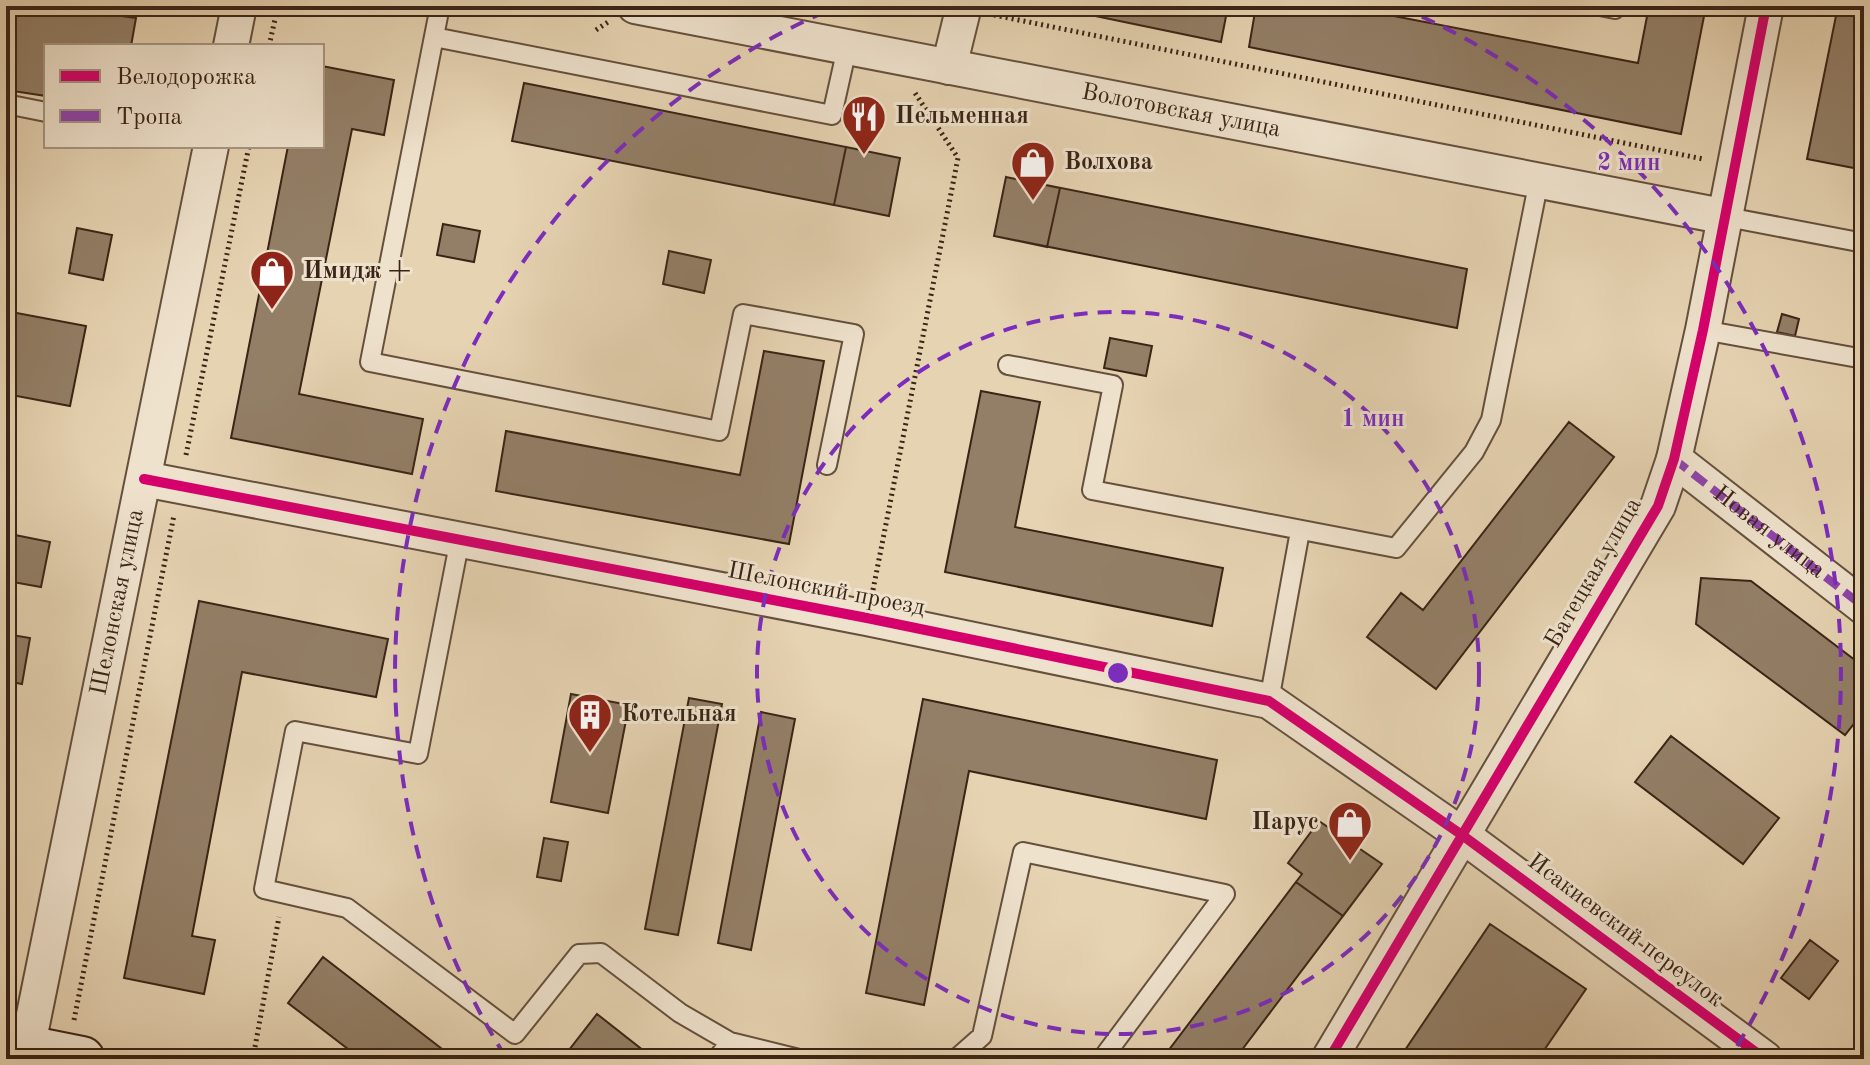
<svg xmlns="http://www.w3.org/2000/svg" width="1870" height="1065" font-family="'Old Standard TT',serif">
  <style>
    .building { fill: #937f67; stroke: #3a2416; stroke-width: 2 }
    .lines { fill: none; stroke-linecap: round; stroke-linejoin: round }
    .lane-casing { stroke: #65503d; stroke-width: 22 }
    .street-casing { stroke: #65503d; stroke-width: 38 }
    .secondary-casing { stroke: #3a2416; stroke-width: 48 }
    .path { stroke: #3a2416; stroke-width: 5; stroke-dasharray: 2 4; stroke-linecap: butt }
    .lane { stroke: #efe2cd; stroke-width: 18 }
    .street { stroke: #efe2cd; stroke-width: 34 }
    .secondary { stroke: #efe2cd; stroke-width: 44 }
    .quiet { stroke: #8e44ad; stroke-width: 8; stroke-dasharray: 16 8; stroke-linecap: butt }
    .cycleway-casing { stroke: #efe2cd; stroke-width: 15 }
    .cycleway { stroke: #d6006c; stroke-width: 10 }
    .ring { fill: none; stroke: #7b2cbf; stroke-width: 4; stroke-dasharray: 14 10 }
    .labels { text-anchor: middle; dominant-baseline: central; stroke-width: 6; stroke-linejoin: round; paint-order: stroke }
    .street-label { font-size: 24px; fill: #3a2416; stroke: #efe2cd }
    .poi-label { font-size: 24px; font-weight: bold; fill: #3a2416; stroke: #efe2cd; text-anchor: start }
    .centre { fill: #7b2cbf; stroke: #efe2cd; stroke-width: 4 }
    .ring-label { font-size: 24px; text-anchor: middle; font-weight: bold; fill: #7b2cbf; stroke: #efe2cd; stroke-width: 6; stroke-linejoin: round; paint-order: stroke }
  </style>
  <rect width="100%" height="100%" fill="#e6d3b2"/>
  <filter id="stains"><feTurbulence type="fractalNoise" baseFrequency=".0025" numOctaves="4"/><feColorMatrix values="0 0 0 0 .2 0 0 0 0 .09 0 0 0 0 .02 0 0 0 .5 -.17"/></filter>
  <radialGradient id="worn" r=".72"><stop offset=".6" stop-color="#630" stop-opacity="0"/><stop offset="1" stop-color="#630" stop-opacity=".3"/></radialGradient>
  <path class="building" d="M6,6h94l7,8 29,4 -5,28h-85v50l-40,-6z
    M1047,6h181l-7,36z
    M1256,6h86l296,57 11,-57h57l-25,128 -432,-87z
    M1838,6h26v164l-57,-11z
    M322,66l72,14 -10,55 -32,-6 -53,265 124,25 -11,55 -181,-36 57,-292h34z
    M524,83l322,64 -12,58 -322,-64z
    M846,147l54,11 -11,58 -55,-11z
    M1006,177l461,92 -10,59 -463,-92z
    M1006,177l54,11 -13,59 -53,-11z
    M443,224l37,7 -6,31 -37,-7z
    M77,228l35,7 -9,45 -34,-7z
    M669,251l42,9 -7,33 -41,-9z
    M6,311l80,15 -16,80 -64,-12z
    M1782,314l17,5 -4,17 -18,-4z
    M1110,338l42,8 -6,30 -42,-8z
    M764,351l60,10 -35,183 -293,-53 10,-60 234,44z
    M981,391l59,11 -25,125 208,41 -11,58 -267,-54z
    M1569,422l45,35 -178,232 -69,-52 34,-44 22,17z
    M15,535l35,7 -9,45 -34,-6z
    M1701,578l50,3 113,86v44l-19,24 -149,-111z
    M199,601l189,38 -12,58 -134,-25 -50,264 23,4 -11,54 -80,-16z
    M6,634l24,4 -8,46 -16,-3z
    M571,694l58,11 -21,108 -57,-11z
    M689,698l33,6 -44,231 -33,-6z
    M923,699l294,61 -11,59 -237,-48 -45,234 -58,-12z
    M761,712l34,7 -44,231 -33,-7z
    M1671,736l108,82 -36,46 -108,-82z
    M1319,821l63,43 -147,195h-73l140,-185 -14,-11z
    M1319,821l63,43 -39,52 -47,-34 6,-8 -14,-11z
    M544,838l24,4 -7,39 -24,-4z
    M1296,882l47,34 -108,143h-73z
    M1490,924l96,65 -48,70h-139z
    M1810,940l28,21 -29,38 -28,-21z
    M323,957l132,102h-94l-73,-56z
    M597,1014l47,37 -6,8h-76z"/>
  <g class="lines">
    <g class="lane-casing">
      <path id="lane" d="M440,6l-70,356 349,69 24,-117 111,20 -27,131
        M1600,6l15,3 1,-3
        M434,37l398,78 15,-67
        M6,104l40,8
        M1727,217l137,26
        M1703,330l161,29
        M1008,365l105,20 -21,105 304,58 78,-96 17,-32 48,-240
        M460,539l-42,215 -123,-23 -31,158 83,19 168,126 64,-80 22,-1 79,60 50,29
        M1269,701l31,-170
        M717,1059l13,-17 69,17
        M956,1059l26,-23 41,-184 202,42 -123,165"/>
    </g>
    <g class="street-casing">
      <g id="street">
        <path id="s1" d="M635,6l1092,211"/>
        <path d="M231,46l8,-40"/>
        <path d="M949,67l15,-61"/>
        <path id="s2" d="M1674,459l190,148"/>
        <path d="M144,479l723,139 402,83 193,134 303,224"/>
        <path id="s3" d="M25,1059l186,-913"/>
        <path d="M1329,1059l329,-553 16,-47 29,-129 63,-324"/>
      </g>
    </g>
    <g class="secondary-casing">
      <path id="secondary" d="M27,1048l55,11"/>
    </g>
    <path class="path" d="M994,15l709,144
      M596,30l12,-8
      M269,46l9,-40
      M186,455l63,-309
      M873,590l85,-432 -45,-68
      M74,1020l100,-505
      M255,1047l24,-130"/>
    <use href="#lane" class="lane"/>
    <use href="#street" class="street"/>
    <use href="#secondary" class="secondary"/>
    <path class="quiet" d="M1674,459l190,148"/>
    <g class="cycleway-casing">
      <path id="cycleway" d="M144,479l723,139 402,83 193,134 303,224
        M1329,1059l329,-553 16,-47 29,-129 63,-324"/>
    </g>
    <use href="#cycleway" class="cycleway"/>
  </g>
  <g class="ring">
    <circle cx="1118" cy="673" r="361"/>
    <path d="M505 1056A723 723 0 0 1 836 7M1400 7A723 723 0 0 1 1731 1056"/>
  </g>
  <defs>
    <g id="restaurant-pin" transform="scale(2.3)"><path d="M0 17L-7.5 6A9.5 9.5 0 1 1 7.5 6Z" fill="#8f2418" stroke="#efe2cd"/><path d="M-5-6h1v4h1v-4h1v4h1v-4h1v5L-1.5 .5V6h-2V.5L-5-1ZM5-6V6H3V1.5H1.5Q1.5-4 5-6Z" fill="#fff"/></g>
    <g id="shop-pin" transform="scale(2.3)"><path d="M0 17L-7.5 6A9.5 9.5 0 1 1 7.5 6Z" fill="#8f2418" stroke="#efe2cd"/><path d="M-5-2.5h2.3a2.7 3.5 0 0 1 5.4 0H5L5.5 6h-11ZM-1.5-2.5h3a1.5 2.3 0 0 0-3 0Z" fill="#fff"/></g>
    <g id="building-pin" transform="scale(2.3)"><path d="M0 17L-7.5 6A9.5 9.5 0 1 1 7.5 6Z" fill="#8f2418" stroke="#efe2cd"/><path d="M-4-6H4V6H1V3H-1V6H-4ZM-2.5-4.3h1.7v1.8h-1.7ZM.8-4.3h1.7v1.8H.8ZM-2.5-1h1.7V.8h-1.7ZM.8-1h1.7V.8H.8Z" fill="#fff"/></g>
  </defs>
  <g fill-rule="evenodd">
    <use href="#restaurant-pin" x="864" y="117"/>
    <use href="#shop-pin" x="1033" y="163"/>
    <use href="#shop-pin" x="272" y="272"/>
    <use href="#building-pin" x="590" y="715"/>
    <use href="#shop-pin" x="1350" y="823"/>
  </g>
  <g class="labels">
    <g class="street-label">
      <text stroke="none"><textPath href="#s1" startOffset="556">Волотовская улица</textPath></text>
      <text stroke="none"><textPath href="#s2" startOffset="120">Новая улица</textPath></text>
      <text transform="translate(1594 573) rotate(-60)">Батецкая улица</text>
      <text transform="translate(826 590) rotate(11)">Шелонский проезд</text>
      <text stroke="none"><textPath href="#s3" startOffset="466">Шелонская улица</textPath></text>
      <text transform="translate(1625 931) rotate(37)">Исакиевский переулок</text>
    </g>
    <g class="poi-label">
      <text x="895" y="117">Пельменная</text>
      <text x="1064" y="163">Волхова</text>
      <text x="303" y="272">Имидж +</text>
      <text x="621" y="715">Котельная</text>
      <text x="1319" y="823" text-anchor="end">Парус</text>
    </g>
  </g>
  <circle cx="1118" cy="673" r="12" class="centre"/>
  <g class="ring-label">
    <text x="1629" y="170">2 мин</text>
    <text x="1373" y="426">1 мин</text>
  </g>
  <rect width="1870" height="1065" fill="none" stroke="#e6d3b2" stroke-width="32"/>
  <rect x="8" y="8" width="1854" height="1049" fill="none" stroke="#3a2416" stroke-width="4"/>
  <rect x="16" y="16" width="1838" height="1033" fill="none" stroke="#3a2416" stroke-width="2"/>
  <rect x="44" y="44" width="280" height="104" fill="#efe2cd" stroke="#a79684" stroke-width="2"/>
  <rect x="60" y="70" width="40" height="12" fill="#d6006c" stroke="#a79684" stroke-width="2"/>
  <text x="116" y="84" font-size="24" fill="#3a2416">Велодорожка</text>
  <rect x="60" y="110" width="40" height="12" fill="#8e44ad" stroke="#a79684" stroke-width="2"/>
  <text x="116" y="124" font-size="24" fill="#3a2416">Тропа</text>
  <rect width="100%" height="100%" filter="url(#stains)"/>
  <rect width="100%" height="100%" fill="url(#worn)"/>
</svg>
